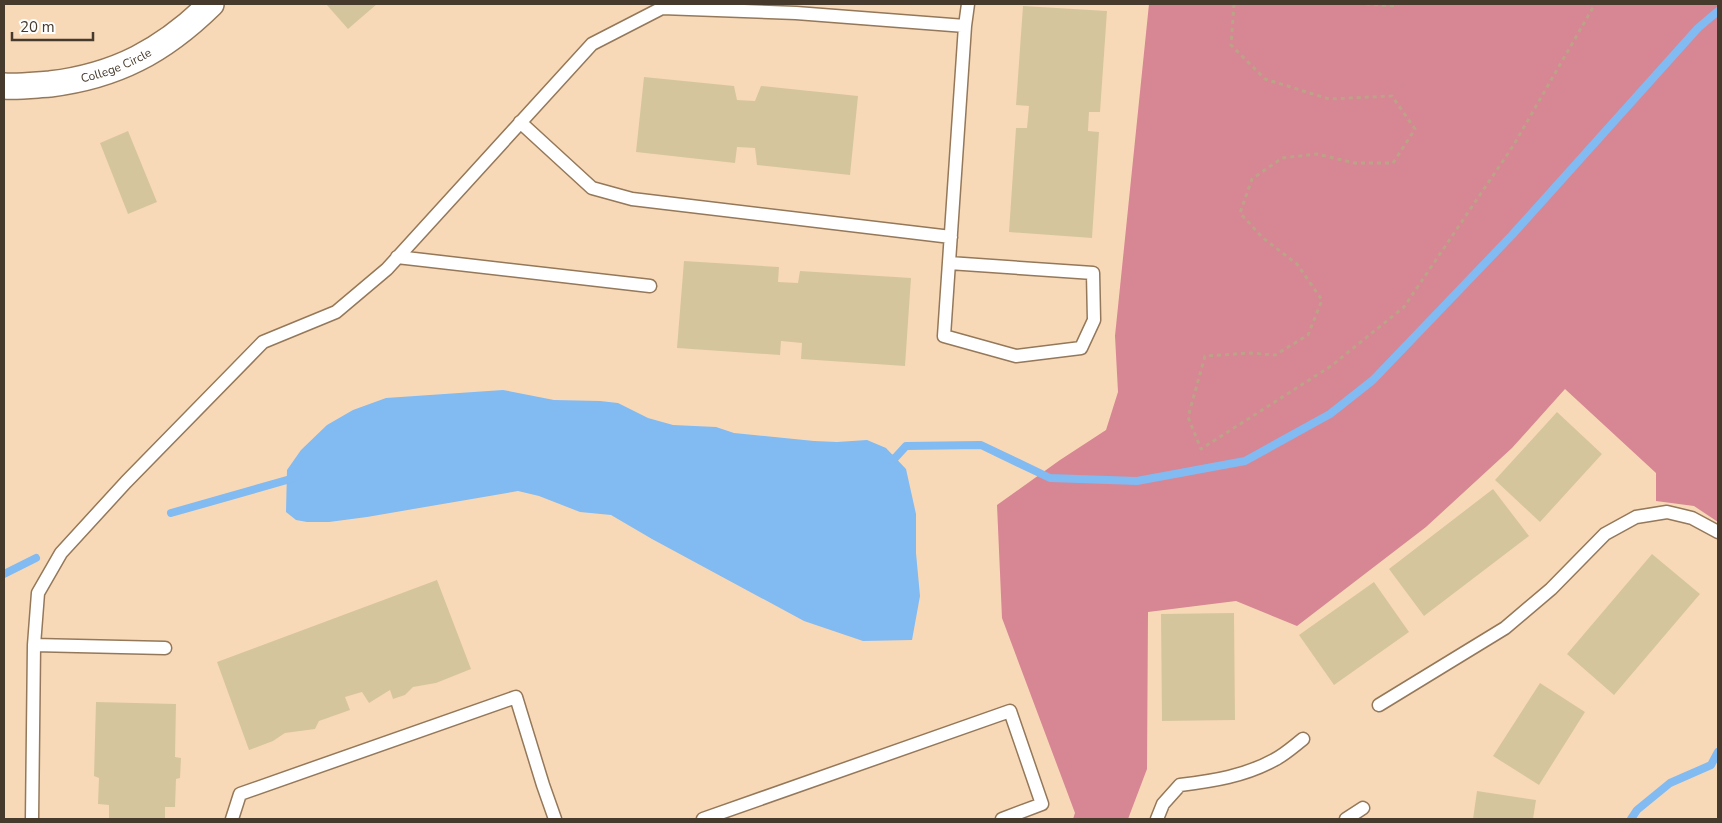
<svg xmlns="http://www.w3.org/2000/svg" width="1722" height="823" font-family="'Nunito Sans',sans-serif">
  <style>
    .forest { fill: #d78694 }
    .water { fill: #82baf2 }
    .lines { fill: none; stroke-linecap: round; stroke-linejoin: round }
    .stream { stroke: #82baf2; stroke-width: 8 }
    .building { fill: #d5c59d }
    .service-casing { stroke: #947859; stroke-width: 15 }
    .minor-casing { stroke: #947859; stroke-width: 28 }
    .path { stroke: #bca388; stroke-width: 3; stroke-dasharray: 4 4; stroke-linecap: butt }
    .service { stroke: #fff; stroke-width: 12 }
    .minor { stroke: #fff; stroke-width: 25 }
    .labels { text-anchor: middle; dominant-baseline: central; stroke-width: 5; stroke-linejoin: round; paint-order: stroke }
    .street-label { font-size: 12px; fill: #463a2c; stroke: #fff }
  </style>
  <rect width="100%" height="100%" fill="#f8d9b7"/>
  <path class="forest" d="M1149,4h569v518l-24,-16 -38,-5v-28l-91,-84 -53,59 -86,79 -129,99 -61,-25 -88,11 -1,157 -19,50h-55l2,-6 -73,-195 -5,-113 63,-45 46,-30 12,-38 -3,-56z"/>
  <path class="water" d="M503,390l51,10 46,1 18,2 30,15 25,7 43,2 18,6 80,8 23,1 30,-2 19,8 20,21 10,45v39l4,43 -8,44 -49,1 -59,-20 -152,-82 -41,-24 -31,-3 -41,-16 -21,-5 -151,26 -38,5h-22l-11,-2 -10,-8 1,-42 14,-20 26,-25 26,-15 33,-12z"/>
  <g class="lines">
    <path class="stream" d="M887,460l8,-2 11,-12 75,-1 69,33 87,3 108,-20 85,-47 43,-34 139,-145 186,-207 20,-17
      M171,513l123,-35
      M4,574l32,-16
      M1631,819l6,-9 33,-27 41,-18 7,-13"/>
  </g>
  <path class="building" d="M326,4h51l-29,25z
    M1023,6l84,5 -7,101h-11l-1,19 11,1 -7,106 -83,-6 7,-104h11l2,-22 -13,-1z
    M644,77l90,9 3,14 18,1 6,-15 97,10 -8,79 -93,-10 -2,-17 -18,-1 -2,16 -99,-11z
    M128,131l29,71 -29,12 -28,-71z
    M684,261l95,6 -1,15 20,1 2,-12 111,7 -6,88 -104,-7 1,-16 -21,-2 -1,14 -103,-7z
    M1557,412l45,42 -62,68 -45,-42z
    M1493,489l36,47 -105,80 -35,-47z
    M1652,554l48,40 -86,101 -47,-41z
    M437,580l34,89 -35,14 -23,4 -8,8 -12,4 -3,-9 -21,13 -7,-11 -17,5 5,13 -31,11 -4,8 -30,4 -12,8 -24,9 -32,-88z
    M1374,582l35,50 -75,53 -35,-50z
    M1234,613l1,107 -73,1 -1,-107z
    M1540,683l45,29 -46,73 -46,-29z
    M96,702l80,2 -1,53 6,1 -1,20 -4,1 -1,28h-10v12h-56v-14l-11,-1 1,-26 -5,-2z
    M1477,791l59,9 -3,19h-60z"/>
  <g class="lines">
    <g class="service-casing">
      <path id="service" d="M520,122l72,66 40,11 319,38
        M397,257l253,29
        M949,263l144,10 1,47 -13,28 -65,8 -72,-20 21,-310 3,-22
        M34,645l131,3
        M1379,705l126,-77 46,-39 54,-55 31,-17 31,-5 25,6 26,14
        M32,819l2,-174 4,-52 23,-40 65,-71 137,-140 73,-30 51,-43 205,-225 70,-36 134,5 169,13
        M232,819l8,-25 276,-97 27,88 12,34
        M703,819l307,-108 32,93 -40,15
        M1157,819l6,-15 17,-19c33,-4 65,-9 94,-25 10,-5 20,-14 29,-21
        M1346,819l17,-11"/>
    </g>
    <g class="minor-casing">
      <g id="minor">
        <path id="s1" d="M4,86c15,1 30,-1 46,-2 66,-8 113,-33 161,-80"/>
      </g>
    </g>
    <path class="path" d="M1234,4l-3,41 34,34 64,20 63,-3 23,33 -22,34h-38l-38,-9 -35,4 -30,21 -12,34 23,25 34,26 25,36 -14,35 -33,20 -25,-2 -45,3 -17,61 13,32 130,-83 73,-59 109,-161 82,-142
      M1366,4l26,2 7,-2"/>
    <use href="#service" class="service"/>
    <use href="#minor" class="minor"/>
  </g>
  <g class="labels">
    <g class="street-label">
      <text stroke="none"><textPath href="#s1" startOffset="115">College Circle</textPath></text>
    </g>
  </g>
  <rect width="1722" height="823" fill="none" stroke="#463a2c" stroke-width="10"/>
  <path d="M12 32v8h81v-8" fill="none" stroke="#463a2c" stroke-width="2.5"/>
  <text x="20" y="32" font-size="15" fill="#463a2c" stroke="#ffffff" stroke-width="4" paint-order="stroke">20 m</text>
</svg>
